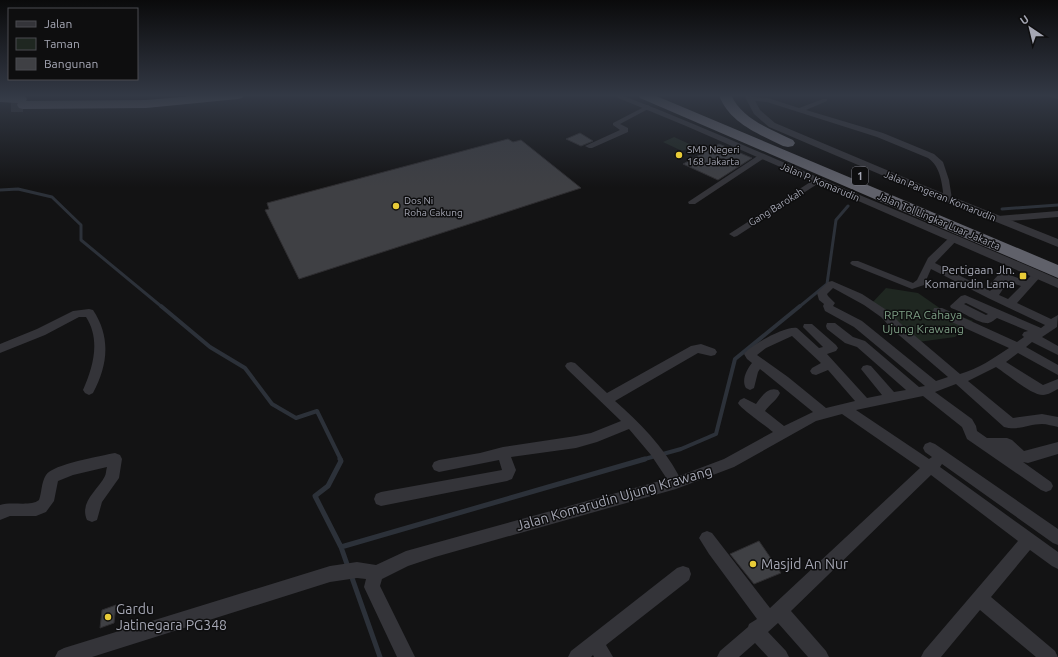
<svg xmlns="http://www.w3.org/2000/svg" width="1058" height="657" font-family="Ubuntu,sans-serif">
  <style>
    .green { fill: #1f2721 }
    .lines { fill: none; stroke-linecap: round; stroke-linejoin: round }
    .stream-far2 { stroke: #2c3139; stroke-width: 3 }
    .stream-far1 { stroke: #2c3139; stroke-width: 4 }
    .stream { stroke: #2c3139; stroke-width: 5 }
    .building { fill: #3f4044; stroke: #2e2d30 }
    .motorway-tunnel { stroke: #303134; stroke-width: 14; stroke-dasharray: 14 7; stroke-linecap: butt }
    .minor { fill: #343439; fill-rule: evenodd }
    .tertiary { fill: #343439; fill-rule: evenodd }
    .motorway { fill: #60616a; fill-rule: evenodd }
    .poi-dot { fill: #e8cb38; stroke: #0e0e0f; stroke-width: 1.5 }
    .labels { text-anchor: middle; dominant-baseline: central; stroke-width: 3; stroke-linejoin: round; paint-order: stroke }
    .far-poi-label { font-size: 10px; fill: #a5a7b4; stroke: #0e0e0f; text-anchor: start }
    .far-street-label { font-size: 10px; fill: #a5a7b4; stroke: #0e0e0f }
    .shield { fill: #0e0e0f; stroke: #787982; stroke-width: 1 }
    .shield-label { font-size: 11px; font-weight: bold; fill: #a5a7b4 }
    .poi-label { font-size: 12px; fill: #a5a7b4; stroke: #0e0e0f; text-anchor: end }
    .park-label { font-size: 12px; fill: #7d9e85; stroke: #0e0e0f }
    .near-street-label { font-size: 14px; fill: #a5a7b4; stroke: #0e0e0f }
    .near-poi-label { font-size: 14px; fill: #a5a7b4; stroke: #0e0e0f; text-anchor: start }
  </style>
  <rect width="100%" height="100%" fill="#131314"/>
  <path class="green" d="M674,137l20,9 -12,5 -19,-9z
    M886,288l32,5 23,16 32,12 -18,16 -37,5 -46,-39z"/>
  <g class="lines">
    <path class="stream-far2" d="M0,190l18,-1 34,8 29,28v15l81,67
      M1002,209l56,-4
      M799,307l28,-23 9,-64 12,-14"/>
    <path class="stream-far1" d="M161,306l49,41 35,21 27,36 24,14 21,-7 24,49
      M641,460l40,-11 35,-15 19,-75 65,-53"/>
    <path class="stream" d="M340,459l1,2 -13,25 -13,10 26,51 304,-88
      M341,547l7,20
      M351,575l29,82"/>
  </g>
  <path class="building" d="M580,133l13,8 -12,5 -15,-7z
    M508,139l5,3 8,-2 60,48 -282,91 -34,-69 4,-1 -2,-6z
    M719,144l33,14 -34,22 -35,-16z
    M759,541l22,32 -27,11 -24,-30z
    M116,605l-2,18 -14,5 2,-18z"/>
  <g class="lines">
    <path class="motorway-tunnel" d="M11,105h12"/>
    <path class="minor" d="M1046,95h12v4l-11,-3z
      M750,97l18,1 31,10 24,-9h4v2l-21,9 77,23 51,21 9,8 6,18 3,19 -4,3 -4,-3c-2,-15 -3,-32 -16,-41l-51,-21 -110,-35 -19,-2 -1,-1z
      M648,105l2,1v2l-30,16 8,4v4l-36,16h-3l-4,-2 35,-16 -7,-5v-2z
      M759,155h6l1,2 -71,47h-6l-1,-2z
      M815,179h6l1,2 -85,55 -3,1 -5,-3z
      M1058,211v6l-60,5 -4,-3 4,-3z
      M954,235l5,3 -24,25 55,28 4,-4 -4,-3 9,-10h8l19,7 7,-8h8l1,2 -25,28 34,16 7,-4 -1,12 -15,10 16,9v9l-26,-13 -6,5 32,18v10l-40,-22 -12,9 37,23 15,-6v10c-4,2 -10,6 -15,6 -12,0 -36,-21 -47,-28l-28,14 45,37 29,-4 16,3v10c-5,-1 -11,-3 -16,-3 -13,0 -24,7 -38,3l-48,-43 -21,8 37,27 4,7 1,5 10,7h20l5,2 12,11 34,-9v12l-30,9 -5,-1 28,20 2,4 -2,4 -5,2 -5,-2 -74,-51 -5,-12 -39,-31 -67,14 73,49 3,-2 -7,-5 -2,-4 2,-4 5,-2 5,2 123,85v16l-5,-2 -111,-79 -2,3 118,85v17l-6,-3 -22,-16 -39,47 64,54 3,6h-22l-56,-47 -39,47h-20l3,-6 94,-110 -87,-66 -140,136 35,40 3,6h-21l-30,-34 -10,9 18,19 3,6h-21l-13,-14 -16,14h-22l3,-6 28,-24 1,-3 8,-5 -48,-65 -10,-16 3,-5 5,-2 5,2 58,75 150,-140 -78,-54 -26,7 -82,46 -58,22 -241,68 -27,9 -26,13 -2,7 35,71h-18l-33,-70 2,-8 -9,-1 -27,4 -238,75h-37l3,-6 6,-3 266,-82 27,-4 19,3 30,-14 261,-72 -16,-24 -22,-26 -32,13 -21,6 -65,9 5,13 -4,9 -5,2 -126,25 -5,-2 -2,-5 2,-5 5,-2 121,-22 -3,-10 -60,12 -5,-2 -2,-4 2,-4 5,-2 41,-7 23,-6 73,-11 15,-3 30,-12 -54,-52 -2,-3 2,-3 4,-1 4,1 32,30 84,-47 10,-2 14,5 2,3 -2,3 -4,1 -13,-3 -83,48c25,22 48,45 64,75l45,-17 49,-27c-7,-6 -33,-24 -35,-29l2,-3 4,-2 12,6c5,-7 12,-18 22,-14l2,3c-3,7 -10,11 -15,18l19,15 29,-14 -53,-43 -2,3 -4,16 -4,2 -4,-2c-5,-8 1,-19 6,-25l-5,-4 -3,-5c6,-9 43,-29 53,-26l22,20 4,-1 -20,-20 1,-3h8l24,21 2,3 -2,3 -9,3 40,44 15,-3 -21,-26 2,-3 4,-1 4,1 23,26 12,-2 -49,-43 -12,-4 -18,-14 -1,-3 1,-3h8l18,14 12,4 54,46 6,-1 -71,-59 -29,-16 -2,-5 1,-2 -5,-4 -2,-7 11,-11 4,-1 30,13 26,17 13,13 59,50c18,-5 34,-16 49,-26l-75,-34 -1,-3 1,-3h8l75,34 7,-5 -2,-2 2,-3 4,-1 -31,-13c-3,2 -7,6 -11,5 -8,0 -25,-12 -35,-15l-1,-2 11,-10 4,-1 76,33 4,-3 -57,-27 -57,-29 -7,16 -12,4 -60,-24 -2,-2 2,-2h6l55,22 4,-3 11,-22 23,-22zM1005,280l16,6 -13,13 -9,-4 6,-9 -3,-3zM833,288l31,17 17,12 12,13 55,47 -12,4 -74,-60 -29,-15 2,-3 -7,-7 -1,-2zM966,303l22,11 -2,1 -22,-11zM792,336l29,27 -9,5 -2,3 2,3 4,1 12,-5 27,31 -29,7 -38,-31 -31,-22 9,-7z
      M89,309l4,1c18,27 15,55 0,83l-4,2 -4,-2 -2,-3c10,-23 18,-50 3,-73h-7l-34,18 -45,18v-9l37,-15 36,-18z
      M115,453l5,2 2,4 -3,19 -17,24 -5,18 -5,2 -5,-2c-8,-18 11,-30 18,-44 1,-2 1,-6 2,-9l-34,8 -15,6 -4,20 -8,11 -10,4h-26l-10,4v-15c12,-4 30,2 39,-5 3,-8 2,-17 7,-25 7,-11 55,-19 69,-22z
      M683,566l6,2 2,6 -2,6 -83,65 7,12h-19l-1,-2 -2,2h-23l3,-6 106,-83z"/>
    <path class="tertiary" d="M611,95h10c68,26 134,55 201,84 78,33 158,66 236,100v9l-372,-162z
      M744,95h8l8,15 15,13 145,61 138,55v8l-146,-59 -143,-61 -15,-13z"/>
    <path class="motorway" d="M0,95l25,1 2,3 -1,2 120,-1 58,-5h40l-2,3 -4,1 -92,9 -123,1 -4,-1 -2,-3 1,-2 -18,-1z
      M638,95h16l404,170v13l-418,-180z
      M719,95h12c11,24 39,34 62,45l2,3 -2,3 -5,1 -5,-1c-24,-12 -54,-23 -64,-51z"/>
  </g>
  <linearGradient id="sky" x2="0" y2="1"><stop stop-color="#0a0a0b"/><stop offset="0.51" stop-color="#333945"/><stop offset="1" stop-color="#333945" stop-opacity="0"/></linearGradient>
  <rect width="1058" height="187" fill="url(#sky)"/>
  <g class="poi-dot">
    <circle cx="679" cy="155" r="4"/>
    <circle cx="396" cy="206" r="4"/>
    <rect x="1019" y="272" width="8" height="8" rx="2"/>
    <circle cx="753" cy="564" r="4"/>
    <circle cx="108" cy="617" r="4"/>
  </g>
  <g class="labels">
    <g class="far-poi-label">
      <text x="687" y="149">SMP Negeri<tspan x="687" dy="12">168 Jakarta</tspan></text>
      <text x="404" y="200">Dos Ni<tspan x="404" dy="12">Roha Cakung</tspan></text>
    </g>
    <g class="far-street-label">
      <text transform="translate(820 182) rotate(23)">Jalan P. Komarudin</text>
      <text transform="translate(940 196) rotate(22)">Jalan Pangeran Komarudin</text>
      <text transform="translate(776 207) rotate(-32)">Gang Barokah</text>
      <text transform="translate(939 221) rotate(23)">Jalan Tol Lingkar Luar Jakarta</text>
    </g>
    <rect class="shield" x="852" y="167" width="16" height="18" rx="3"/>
    <g class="shield-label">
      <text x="860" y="176">1</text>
    </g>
    <g class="poi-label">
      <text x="1015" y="269">Pertigaan Jln.<tspan x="1015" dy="14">Komarudin Lama</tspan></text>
    </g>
    <g class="park-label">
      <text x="923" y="314">RPTRA Cahaya<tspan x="923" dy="14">Ujung Krawang</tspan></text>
    </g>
    <g class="near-street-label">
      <text transform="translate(614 498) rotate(-16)">Jalan Komarudin Ujung Krawang</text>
    </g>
    <g class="near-poi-label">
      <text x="761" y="564">Masjid An Nur</text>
      <text x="116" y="609">Gardu<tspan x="116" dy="16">Jatinegara PG348</tspan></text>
    </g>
  </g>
  <rect x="8" y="8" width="130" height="72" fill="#0e0e0f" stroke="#4a4b51"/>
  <rect x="16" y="21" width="20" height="6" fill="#343439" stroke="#4a4b51"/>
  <text x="44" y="28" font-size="12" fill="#a5a7b4">Jalan</text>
  <rect x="16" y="38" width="20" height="12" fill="#1f2721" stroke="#4a4b51"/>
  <text x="44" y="48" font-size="12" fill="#a5a7b4">Taman</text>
  <rect x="16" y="58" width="20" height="12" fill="#3f4044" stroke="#4a4b51"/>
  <text x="44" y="68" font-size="12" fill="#a5a7b4">Bangunan</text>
  <g transform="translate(1030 28) rotate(325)" stroke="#0e0e0f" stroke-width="3" paint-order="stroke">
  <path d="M0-3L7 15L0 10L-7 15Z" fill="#a5a7b4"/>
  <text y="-6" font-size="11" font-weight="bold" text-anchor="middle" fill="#a5a7b4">U</text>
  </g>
</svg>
